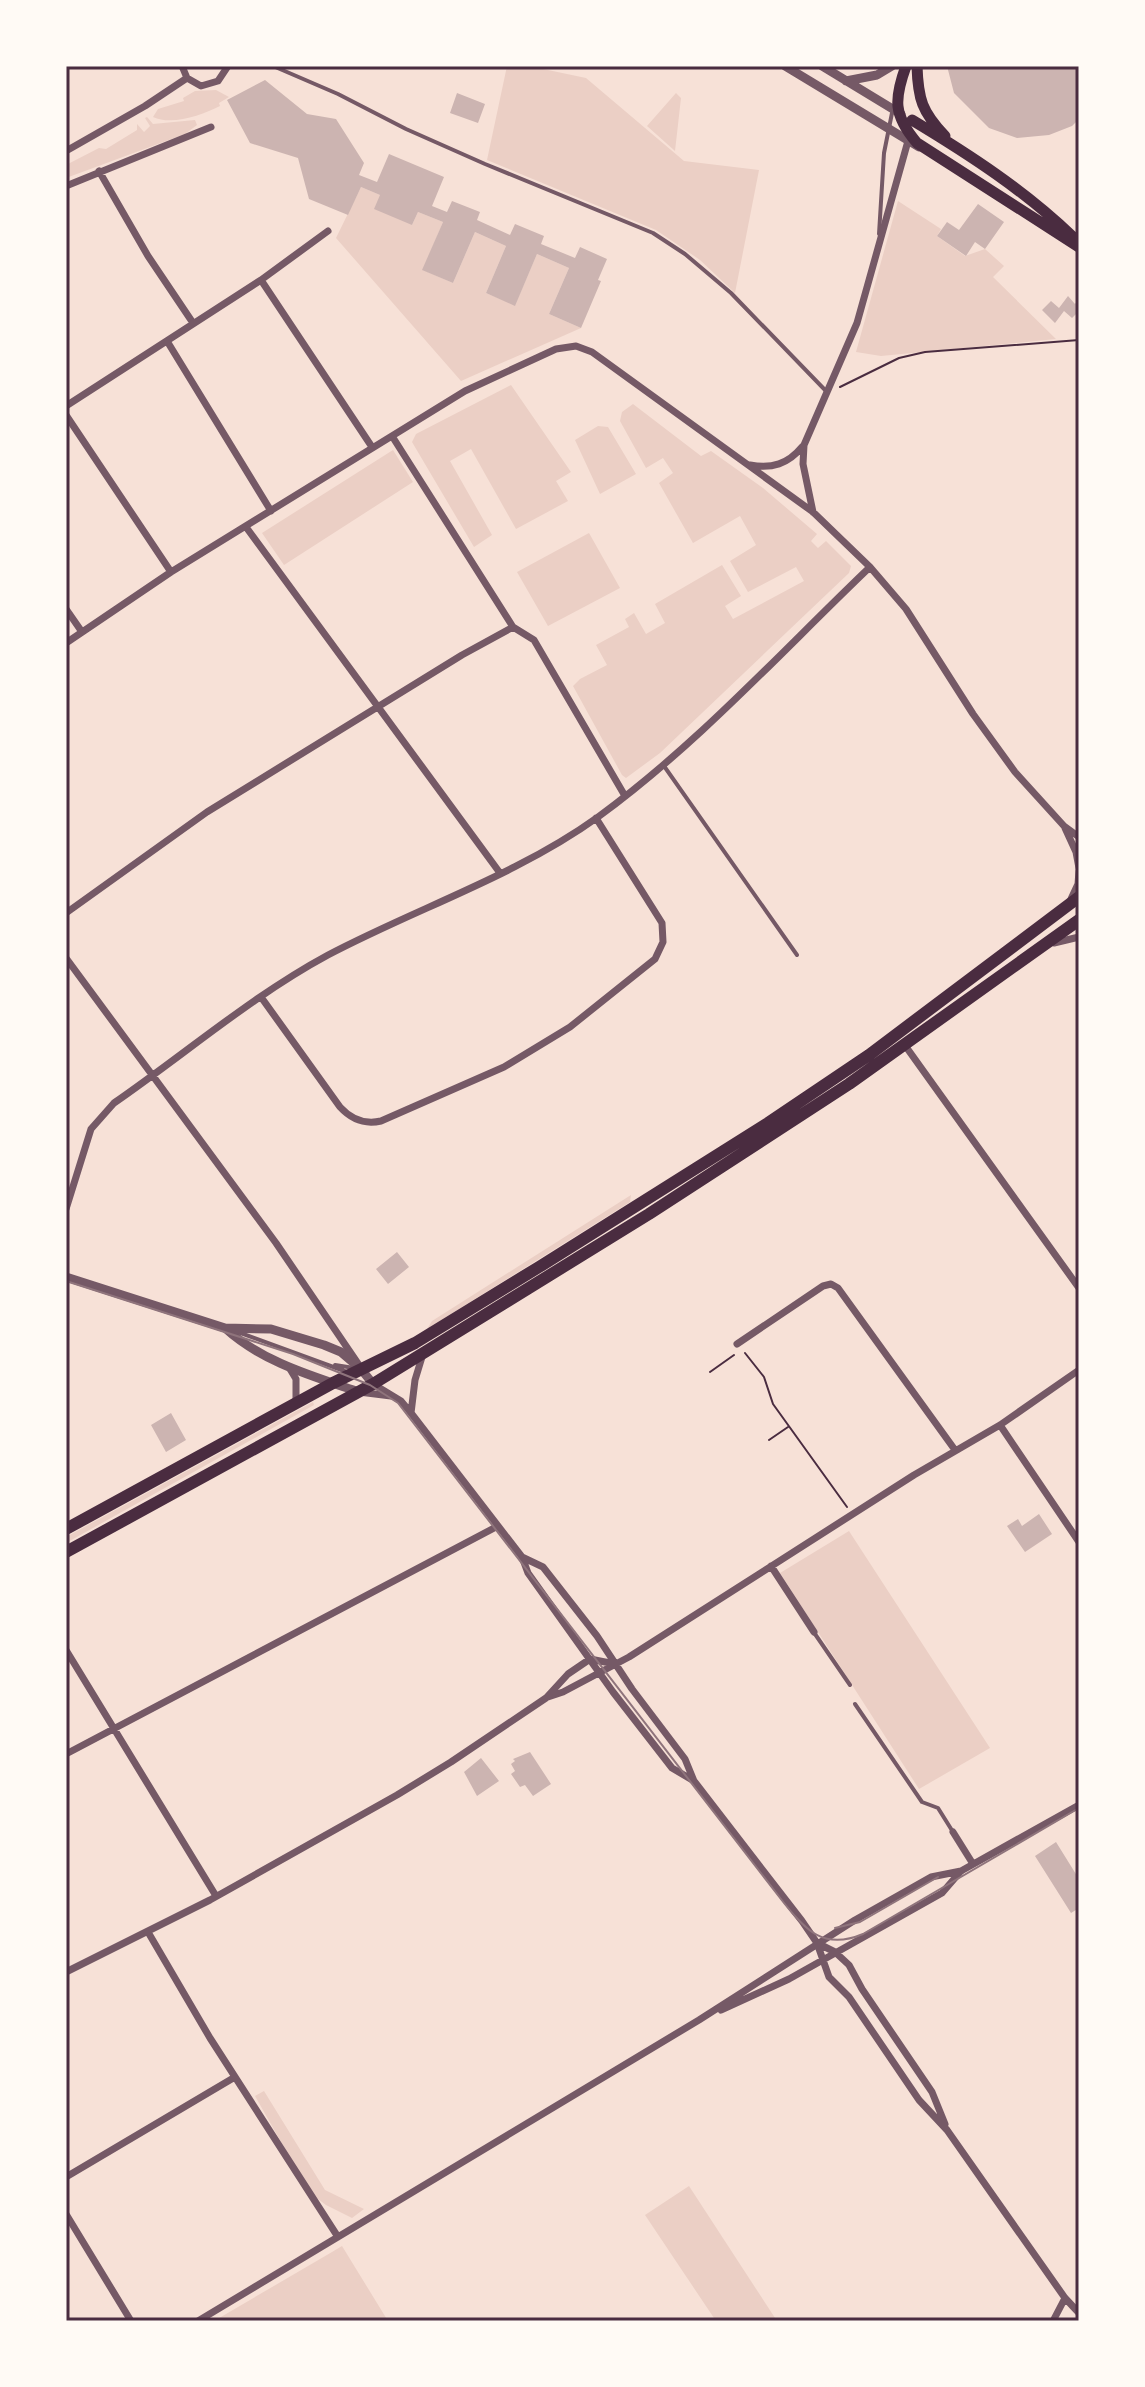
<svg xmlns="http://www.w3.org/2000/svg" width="1145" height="2387" font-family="Jost,sans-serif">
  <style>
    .green { fill: #ebcfc5 }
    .building { fill: #ccb4b1 }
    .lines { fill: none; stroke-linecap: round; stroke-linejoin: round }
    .path { stroke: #4a2c40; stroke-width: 2 }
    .service { stroke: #755966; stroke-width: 4 }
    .minor { stroke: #755966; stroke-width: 7 }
    .tertiary { stroke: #755966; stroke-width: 9 }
    .secondary { stroke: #4a2c40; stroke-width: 11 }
    .primary { stroke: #4a2c40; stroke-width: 12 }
    .tram { stroke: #8f747c; stroke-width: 2 }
    .neatline { fill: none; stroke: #4a2c40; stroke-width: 3 }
  </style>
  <rect width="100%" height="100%" fill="#f7e1d7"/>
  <path class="green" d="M507,66h22l57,12 98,83 75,9 -24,123 -35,-33 -44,-30 -169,-70z
    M216,90l13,7 -10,6 1,3c-18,9 -48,20 -67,11l5,-8 26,-8 -1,-3 12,-7z
    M676,93l5,5 -6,53 -28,-25z
    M147,117l6,7 42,-4 2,5 -12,9 -119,44v-13l33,-17 7,1 31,-19v-6l7,8 6,-6 -5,-8z
    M361,187l19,8 32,30 6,-13 25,10 -20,48 30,13 22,-51 31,14 -20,47 29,12 22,-51 32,14 -20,46 32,14 -120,53 -125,-143z
    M898,201l43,28 -4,7 28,20 20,-7 19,17 -11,11 63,62 -175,17 -25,-4z
    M511,385l60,87 -15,9 12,20 -52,28 -45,-80 -21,12 42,74 -18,12 -62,-105 4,-8z
    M633,404l68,52 10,-5 52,37 54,46 -6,7 7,7 8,-7 25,25 -2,7 -189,180 -34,25 -4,-3 -49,-89 7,-7 27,-14 -11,-20 33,-18 -4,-8 9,-6 12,21 19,-11 -10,-19 67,-39 19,31 -16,10 8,13 71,-38 -8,-14 -48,25 -18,-31 26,-16 -16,-29 -47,27 -34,-60 14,-10 -10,-15 -17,10 -26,-47 2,-9z
    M598,426l10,1 28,47 -36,20 -25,-54z
    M393,450l20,32 -129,83 -22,-32z
    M589,533l31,55 -72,38 -31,-54z
    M631,1195l-1,7 -203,127 5,-8z
    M313,1402l1,3 -248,138v-6z
    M849,1531l141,217 -71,41 -139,-216z
    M264,2091l61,99 39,19 -12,9 -26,-13 -16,-12 -55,-97z
    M689,2186l88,135h-61l-71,-106z
    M342,2246l46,75h-174l118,-69z"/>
  <path class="building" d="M947,66h132v53l-7,7 -23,9 -32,3 -28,-10 -35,-35z
    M265,80l42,34 29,5 28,44 -5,12 18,7 12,-28 55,23 -12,29 15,6 5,-11 28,11 -3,8 33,15 5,-11 29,12 -3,8 34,14 5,-11 27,12 -9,21 3,1 -20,47 -32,-14 20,-46 -32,-14 -22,52 -29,-13 20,-47 -31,-14 -22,51 -31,-13 21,-48 -25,-10 -6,13 -38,-16 6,-14 -19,-8 -13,28 -39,-16 -11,-41 -48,-15 -23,-43z
    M457,93l28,11 -7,19 -28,-10z
    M978,204l26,18 -19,27 -10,-7 -9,14 -29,-20 10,-14 12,8z
    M1068,296l7,8 4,-6v13l-7,7 -8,-7 -9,12 -13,-13 9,-9 8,7z
    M397,1252l12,15 -21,17 -12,-15z
    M171,1413l15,27 -20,12 -15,-27z
    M1039,1514l13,20 -27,18 -18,-26 11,-7 4,7z
    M530,1752l21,32 -18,12 -8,-11 -5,2 -9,-13 4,-3 -4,-7 4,-3 -2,-2z
    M481,1758l18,23 -22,15 -13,-24z
    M1056,1842l23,37v29l-8,5 -36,-57z"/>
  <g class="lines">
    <path class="path" d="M840,387l59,-29 26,-6 154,-12
      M745,1353l19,24 9,27 74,103
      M710,1372l24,-17
      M769,1440l19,-13"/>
    <path class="service" d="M273,66l65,28 68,35 79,35 168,69 32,21 46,39 95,98
      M879,234l5,-81 9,-45
      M664,766l133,189
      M235,1331l112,41
      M335,1365l19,3
      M815,1634l35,51
      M855,1704l67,98 16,6 15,24"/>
    <path class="minor" d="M182,66l5,12 14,8 17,-5 10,-15
      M66,151l79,-45 42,-28
      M99,171l49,85 45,67
      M66,186l145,-59
      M261,280l111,167
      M167,341l104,170
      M66,406l195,-126 67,-49
      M66,415l105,157
      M392,436l121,191 21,13 91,156
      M750,465c22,4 38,-1 52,-18
      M813,512l-10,-48 1,-19 53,-122 51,-182
      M246,527l254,346
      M66,609l16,23
      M66,643l105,-71 294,-181 91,-42 20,-3 16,6 221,160 57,55 36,42 67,105 42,58 49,54 15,11
      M1065,828l11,24 3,16
      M1071,899l7,-15 1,-13
      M66,913l141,-101 255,-157 51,-28
      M1054,943l25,-6
      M66,958l210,285 83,122
      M261,997l79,110c11,12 24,18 41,14l123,-54 66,-40 85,-68 8,-17 -1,-19 -66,-105
      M904,1044l175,244
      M66,1209l25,-80 23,-26c71,-49 138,-107 214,-148 89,-47 188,-79 270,-138 100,-73 183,-165 272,-250
      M737,1344l86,-58 8,-2 7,4 117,162
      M290,1369l6,10v24
      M373,1384l28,17 10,12 111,144 6,16 85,119 59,76 22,13
      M359,1392l32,4
      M411,1413l4,-33 7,-23
      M1000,1425l79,117
      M522,1557l21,10 54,69 35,53 53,70 9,22 108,140 15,22 12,34 20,20 70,103 28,30 118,168 14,15
      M771,1566l43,66
      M66,1650l150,246
      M548,1697l15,-5 66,-35 285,-182 86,-50 79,-55
      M66,1754l432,-228
      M953,1832l20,32
      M148,1932l62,106 128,199
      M817,1943l18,9 14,13 13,24 70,103 13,32
      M66,1972l144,-72 187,-105 54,-33 95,-64 22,-24 22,-15 25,5
      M721,2010l68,-31 153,-86 19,-22 118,-66
      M66,2177l169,-100
      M66,2214l65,107
      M198,2321l501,-301 156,-100 76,-43 30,-6
      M1053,2321l12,-23"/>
    <path class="tertiary" d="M785,66l134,81
      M822,66l79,48
      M846,81l31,-6 15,-9
      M66,1277l159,51 46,1 53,16 17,7 20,17 12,15
      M225,1328c37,34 87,48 134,64"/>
    <path class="secondary" d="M906,66c-12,33 -13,49 11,77l162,104
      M917,66c1,33 5,46 28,70
      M912,120c58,35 112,70 161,117"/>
    <path class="primary" d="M66,1529l267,-146 82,-40 124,-76 229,-144 101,-68 210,-158
      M66,1552l307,-168 276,-170 200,-130 230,-164"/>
    <path class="tram" d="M66,1281l227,73 77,31 28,18 386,500c23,29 41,47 79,31l216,-126
      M835,1928l25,-6 78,-45"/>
  </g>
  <rect width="1145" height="2387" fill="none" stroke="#fffaf5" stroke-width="136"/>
  <rect x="68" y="68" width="1009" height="2251" class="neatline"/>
</svg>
